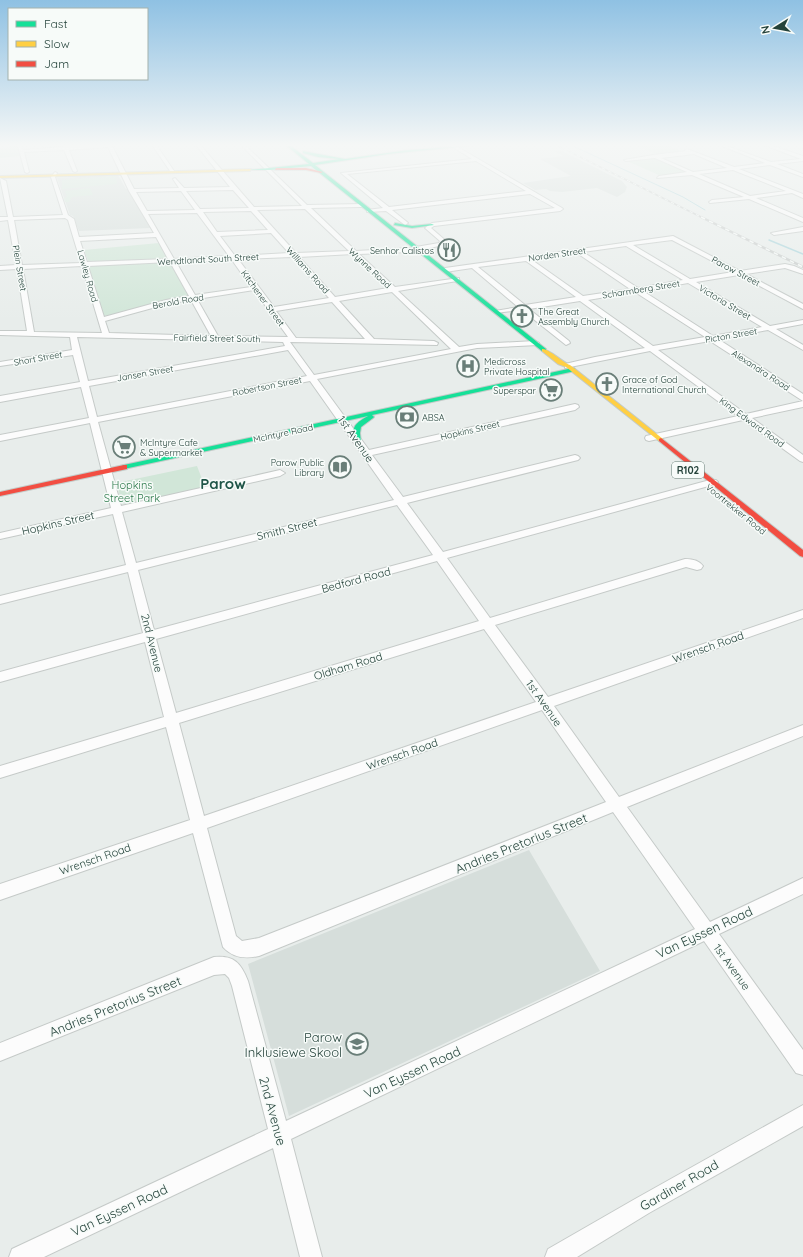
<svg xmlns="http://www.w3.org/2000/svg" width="803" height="1257" font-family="Quicksand,sans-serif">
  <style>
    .built { fill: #d6dedb }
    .green { fill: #d1e6d8 }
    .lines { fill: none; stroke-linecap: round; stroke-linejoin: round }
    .stream-far1 { stroke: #a9d4db; stroke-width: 1 }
    .stream { stroke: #a9d4db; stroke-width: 1.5 }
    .street-casing { stroke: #c5cac8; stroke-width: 2 }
    .fast-casing { stroke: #c3cbc8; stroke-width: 2 }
    .slow-casing { stroke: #c3cbc8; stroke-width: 2 }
    .jam-casing { stroke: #c3cbc8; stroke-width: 2 }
    .street { fill: #fcfcfc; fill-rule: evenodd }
    .fast { fill: #16e098; fill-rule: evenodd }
    .slow { fill: #ffcf43; fill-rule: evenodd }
    .jam { fill: #f24e42; fill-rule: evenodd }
    .rail-far1-casing { stroke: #c9cdcc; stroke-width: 1.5 }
    .rail-casing { stroke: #c9cdcc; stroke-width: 2.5 }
    .rail-far1 { stroke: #f7fbf9; stroke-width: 1; stroke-dasharray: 3.5; stroke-linecap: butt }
    .rail { stroke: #f7fbf9; stroke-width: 1.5; stroke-dasharray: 4.5; stroke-linecap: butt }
    .labels { text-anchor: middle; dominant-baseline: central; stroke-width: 3; stroke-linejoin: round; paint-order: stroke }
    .far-poi-label { font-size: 9px; fill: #24423a; stroke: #f7fbf9; text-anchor: start }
    .far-street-label { font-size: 9px; fill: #24423a; stroke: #f7fbf9 }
    .shield { fill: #f7fbf9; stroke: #637a73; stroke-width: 1 }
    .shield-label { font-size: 10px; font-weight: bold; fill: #24423a }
    .street-label { font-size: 11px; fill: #24423a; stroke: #f7fbf9 }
    .park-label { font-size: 11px; fill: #2d7a4b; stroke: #f7fbf9 }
    .near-street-label { font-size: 13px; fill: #24423a; stroke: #f7fbf9 }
    .near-poi-label { font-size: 13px; fill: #24423a; stroke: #f7fbf9; text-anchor: end }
    .district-label { font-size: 15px; font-weight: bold; fill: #1f5548; stroke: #f7fbf9 }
  </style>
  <rect width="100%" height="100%" fill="#e8edeb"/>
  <path class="built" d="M560,150l62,31 5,6 -2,5 -8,5 -20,-9 -35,4 -12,-1 -4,-2 -11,1 -12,-7 48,-7 -31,-17 23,-3 -9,-5z
    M118,175l8,14h2l22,39 -71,3 -6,-15 -3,-1 -13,-37z
    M529,850l71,121 -311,145 -41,-152z"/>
  <path class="green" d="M17,146l3,10 -20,2v-10z
    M637,146h32l14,6 -26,2z
    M655,158l35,15 -29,3 -34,-15z
    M116,176l1,8 -55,5v-9z
    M90,188l3,7 -21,2 -3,5h-4l-1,-4 3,-1 -2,-6z
    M159,243l8,14 -5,2 -68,3 -6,-1 -4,-11z
    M166,262l4,1 19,33 -81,20 -6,-1 -16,-49z
    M197,466l8,21 -77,17 -6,-1 -6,-20z"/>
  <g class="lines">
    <path class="stream-far1" d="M573,146l110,51 22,13"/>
    <path class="stream" d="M769,240l34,14"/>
    <g class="street-casing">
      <path id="street" d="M18,146h4l1,4 40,-3v-1h49l22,43 45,-1 -6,-9 2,-1 9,10 46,-1 -33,-41h4l53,61 48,-1 -60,-60h4l61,59 56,-1 1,1 -3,2 -50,1 45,43 54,-3 29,-5 1,-2 -15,-13 7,-5 123,-15 -25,-14 -138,16 15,12 1,1 -3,2 -19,-14 -19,1v-2l16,-2 -42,-35 131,-14 -21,-13h5l106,62 1,1 -3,2 -126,15 -3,2 15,13 -2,4 -34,7 -51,2 36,33 64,-9v2l-2,1 -59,10 61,56 18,-3 58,-3 4,2 -1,2 -61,3 -160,31 52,71 206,-46 3,1 1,2 -4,3 -203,45 31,42 172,-42 3,1 2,2 -2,2 -171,43 36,49 267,-72h6l2,2 -2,2 -269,74 43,60 195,-59c6,0 14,1 18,7l-2,3 -4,1 -11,-3 -191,58 53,72 255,-87v8l-249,88 65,91 184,-72v11l-176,71 83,115 93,-44v16l-84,40 84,116v25l-7,-2 -92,-132 -413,198 31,118h-22l-27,-109 -229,109h-35l3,-8 256,-120 -36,-143 -3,-8 -4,-4 -11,1 -214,86v-18l214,-86c20,-2 27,6 34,24l38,140 409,-192 -82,-117 -354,144c-14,3 -26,2 -36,-9l-30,-114 -193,67v-16l190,-64 -24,-93 -166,51v-12l164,-49 -19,-75 -145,40v-10l143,-39 -15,-61 -128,32v-8l126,-31 -13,-51 -113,25v-6l111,-25 -21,-85 -90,18v-6l89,-17 -8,-31 -81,15v-6l80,-14 -7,-27 -73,11v-4l72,-12 -2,-13 -70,-2v-4h27l-10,-62 -17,1v-4l16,-1 -8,-45 -8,1v-4h8l-8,-39 6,3 7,36 50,-2 -12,-38 4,-5 2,1 -2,4 13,38 6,4 5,18 75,-4 -25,-42 -21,-44 -39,3 8,21 -2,1 -2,-1 -9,-21 -40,2 5,20 -2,1 -2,-1zM476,161l50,30 -137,16 -42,-33zM233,190l16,18 -49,1 -14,-18zM181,191l14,19 -48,1 -11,-19zM305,209l44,42 -53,2 -39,-43zM251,211l17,19 -51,2 -14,-20zM197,213l32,43 -55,3 -26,-45zM65,218l3,2 13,43 -59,2 -8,-45zM271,233l18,20 -54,3 -15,-20zM156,237l12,22 -81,3 -7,-21zM353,254l35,34 -53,9 -36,-40zM292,257l37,41 -55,9 -36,-48zM232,260l19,27 -56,8 -19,-33zM170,262l19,34 -23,4 -62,17 -16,-51zM82,266l20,67 -68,-1 -11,-63zM254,290l34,47 -70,-1 -21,-37zM392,292l59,57 -137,26 -24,-33 147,3 1,-2 -4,-2 -60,-2 -35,-38zM191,300l20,36 -102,-3 -4,-12 62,-17zM332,302l33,37 -69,-1 -20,-27zM77,337l206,5 2,4 -197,35zM288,350l19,26 -210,41 -8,-31zM310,381l84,119 -258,63 -14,-51 158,-36 5,-3 -5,-3 -159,36 -23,-84zM397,505l36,50 -279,75 -16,-60zM437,561l42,60 -303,92 -20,-74zM484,629l52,73 -332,114 -25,-93zM542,710l64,92 -347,136 -17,3 -6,-5 -29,-108z
        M153,146h4l17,25h-4z
        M722,146h5l44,16 30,-3 -34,-13h6l30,10v5l-26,3 26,10v3l-33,-12 -31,4 64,25v4l-11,-5 -36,5 47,20v4l-54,-23 -39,4 -1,-1 3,-2 32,-3 -52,-22 -35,3 2,-2 28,-4 -32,-14 -29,3 -2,-1 29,-5 33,-4 -1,-1 2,-1 47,18 31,-4zM694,154l33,14 -34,4 -32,-14zM733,170l53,21 -36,5 -51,-22z
        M803,227v4l-29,4 -3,-2z
        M673,236l67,35 45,-7 9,2 9,4v4l-18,-6 -39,6 57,30v5l-64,-34 -43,7 74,44 33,-6v4l-27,5 27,16v5l-35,-20 -50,9 85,55v7l-93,-60 -52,9 88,64 57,-13v6l-51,11 51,37v7l-3,-1 -57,-41 -94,21 -3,-1 -1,-2 1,-2 92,-20 -88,-65 -85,17v-4l30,-7 50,-9 -65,-47 -51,8 40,32 1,2 -4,2 -44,-35 -27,3v-2l23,-4 -46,-39 -27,4 -3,-2 3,-2zM672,240l61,32 -43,7 -57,-34zM626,246l57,34 -45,8 -55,-36zM577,253l53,36 -47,7 -51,-36zM526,261l50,36 -51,8 -47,-38zM688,283l74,44 -49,9 -70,-45zM635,292l70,45 -52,9 -65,-46z
        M803,1105v21l-154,87 -72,44h-32l3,-8 87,-50z"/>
    </g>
    <g class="fast-casing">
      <path id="fast" d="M287,146h4l22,17 26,-4 -21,-2 -15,-4v-2l42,8 63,-9 60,-4 -80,8 -73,11 231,184v2h-4l-231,-185 -41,4h-22l61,-6z
        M395,223l17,3 20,-2 2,1 -22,3 -18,-3z
        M573,368l2,1v2l-203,44 2,2 -1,1 -12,9 -1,6 1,10 -3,2 -3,-2c-4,-16 -1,-19 13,-27l-244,53 -4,-2 4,-2z"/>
    </g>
    <g class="slow-casing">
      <path id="slow" d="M251,169l-1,2 -250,7v-2z
        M542,349c6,-1 20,13 28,16l93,74v2h-4l-93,-74 -8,-3 -16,-13z"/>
    </g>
    <g class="jam-casing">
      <path id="jam" d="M276,168h30l17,4 -2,1 -15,-3h-31z
        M661,438l142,112v7l-3,-1 -141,-115v-2z
        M124,465h3v4l-127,27v-4z"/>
    </g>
    <use href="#street" class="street"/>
    <use href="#fast" class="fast"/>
    <use href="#slow" class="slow"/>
    <use href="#jam" class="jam"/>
    <g class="rail-far1-casing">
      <path id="rail-far1" d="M558,146l145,72"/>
    </g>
    <g class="rail-casing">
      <path id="rail" d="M701,217l102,50"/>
    </g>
    <use href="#rail-far1" class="rail-far1"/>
    <use href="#rail" class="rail"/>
  </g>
  <linearGradient id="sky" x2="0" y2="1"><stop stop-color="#8fc1e3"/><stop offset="0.45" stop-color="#f5f7f6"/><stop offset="1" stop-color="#f5f7f6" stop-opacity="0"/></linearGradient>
  <rect width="803" height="322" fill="url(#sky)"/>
  <defs>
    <g id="restaurant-ring" transform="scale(1.15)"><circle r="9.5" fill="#f7fbf9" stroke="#697e78" stroke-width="1.5"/><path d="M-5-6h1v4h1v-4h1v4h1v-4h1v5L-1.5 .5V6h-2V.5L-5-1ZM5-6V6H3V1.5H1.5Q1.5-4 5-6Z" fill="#697e78"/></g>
    <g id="church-ring" transform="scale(1.15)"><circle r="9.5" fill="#f7fbf9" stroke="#697e78" stroke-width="1.5"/><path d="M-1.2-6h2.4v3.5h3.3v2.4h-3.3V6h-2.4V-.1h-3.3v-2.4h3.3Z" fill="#697e78"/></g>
    <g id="hospital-ring" transform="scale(1.15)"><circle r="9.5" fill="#f7fbf9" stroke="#697e78" stroke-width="1.5"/><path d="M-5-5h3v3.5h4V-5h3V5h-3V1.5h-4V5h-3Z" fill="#697e78"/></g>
    <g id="supermarket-ring" transform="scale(1.15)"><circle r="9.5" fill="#f7fbf9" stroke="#697e78" stroke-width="1.5"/><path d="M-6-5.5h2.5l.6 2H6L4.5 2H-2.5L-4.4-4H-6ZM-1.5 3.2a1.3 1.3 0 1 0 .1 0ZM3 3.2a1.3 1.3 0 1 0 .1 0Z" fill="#697e78"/></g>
    <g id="bank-ring" transform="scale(1.15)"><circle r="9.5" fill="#f7fbf9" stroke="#697e78" stroke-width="1.5"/><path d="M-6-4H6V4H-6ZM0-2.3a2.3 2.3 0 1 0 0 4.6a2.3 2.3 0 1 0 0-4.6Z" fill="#697e78"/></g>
    <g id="library-ring" transform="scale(1.15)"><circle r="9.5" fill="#f7fbf9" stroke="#697e78" stroke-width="1.5"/><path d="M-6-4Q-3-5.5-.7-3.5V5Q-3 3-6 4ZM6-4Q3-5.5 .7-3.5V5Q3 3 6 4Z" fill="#697e78"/></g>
    <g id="school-ring" transform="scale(1.15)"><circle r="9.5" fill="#f7fbf9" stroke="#697e78" stroke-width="1.5"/><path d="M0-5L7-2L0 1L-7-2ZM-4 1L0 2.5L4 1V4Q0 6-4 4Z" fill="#697e78"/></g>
  </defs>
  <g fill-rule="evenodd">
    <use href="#restaurant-ring" x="449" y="250"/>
    <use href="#church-ring" x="522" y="316"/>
    <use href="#hospital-ring" x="468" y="366"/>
    <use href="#church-ring" x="607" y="384"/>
    <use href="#supermarket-ring" x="551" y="390"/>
    <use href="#bank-ring" x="407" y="417"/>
    <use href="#supermarket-ring" x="124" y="447"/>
    <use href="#library-ring" x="340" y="467"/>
    <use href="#school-ring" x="357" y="1044"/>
  </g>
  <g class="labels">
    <g class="far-poi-label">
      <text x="434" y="250" text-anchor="end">Senhor Calistos</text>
      <text x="538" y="311">The Great<tspan x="538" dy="10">Assembly Church</tspan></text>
      <text x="484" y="361">Medicross<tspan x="484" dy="10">Private Hospital</tspan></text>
      <text x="622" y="379">Grace of God<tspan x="622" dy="10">International Church</tspan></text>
      <text x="536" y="390" text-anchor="end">Superspar</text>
      <text x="422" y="417">ABSA</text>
      <text x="140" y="442">McIntyre Cafe<tspan x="140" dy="10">&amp; Supermarket</tspan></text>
      <text x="324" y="462" text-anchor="end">Parow Public<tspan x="324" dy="10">Library</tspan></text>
    </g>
    <g class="far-street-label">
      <text transform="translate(557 254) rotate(-8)">Norden Street</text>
      <text transform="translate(208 259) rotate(-3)">Wendtlandt South Street</text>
      <text transform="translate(20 268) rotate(80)">Plein Street</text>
      <text transform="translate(370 268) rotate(43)">Wynne Road</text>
      <text transform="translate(308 270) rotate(48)">Williams Road</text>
      <text transform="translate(736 271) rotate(28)">Parow Street</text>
      <text transform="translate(88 276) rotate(74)">Lawley Road</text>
      <text transform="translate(641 289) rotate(-9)">Scharmberg Street</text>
      <text transform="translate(263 298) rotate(54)">Kitchener Street</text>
      <text transform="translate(178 301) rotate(-10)">Berold Road</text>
      <text transform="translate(725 302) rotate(31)">Victoria Street</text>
      <text transform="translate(731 335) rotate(-10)">Picton Street</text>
      <text transform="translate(217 338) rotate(1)">Fairfield Street South</text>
      <text transform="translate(38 358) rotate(-10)">Short Street</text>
      <text transform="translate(761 370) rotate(33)">Alexandra Road</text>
      <text transform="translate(145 373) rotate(-10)">Jansen Street</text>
      <text transform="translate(267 386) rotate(-11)">Robertson Street</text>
      <text transform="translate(752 422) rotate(36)">King Edward Road</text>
      <text transform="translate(470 430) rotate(-13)">Hopkins Street</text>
      <text transform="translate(283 433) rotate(-12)">McIntyre Road</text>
      <text transform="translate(736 509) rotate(39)">Voortrekker Road</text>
    </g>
    <rect class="shield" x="672" y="462" width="32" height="16" rx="3"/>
    <g class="shield-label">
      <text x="688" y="470">R102</text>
    </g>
    <g class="street-label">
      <text transform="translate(356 439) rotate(55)">1st Avenue</text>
      <text transform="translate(58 523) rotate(-13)">Hopkins Street</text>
      <text transform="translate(287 529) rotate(-14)">Smith Street</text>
      <text transform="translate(356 580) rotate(-15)">Bedford Road</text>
      <text transform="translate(152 643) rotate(76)">2nd Avenue</text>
      <text transform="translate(708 647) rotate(-19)">Wrensch Road</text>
      <text transform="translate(348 666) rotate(-17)">Oldham Road</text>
      <text transform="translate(544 703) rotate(55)">1st Avenue</text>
      <text transform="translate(402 754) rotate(-19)">Wrensch Road</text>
      <text transform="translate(95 859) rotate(-19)">Wrensch Road</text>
      <text transform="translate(732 967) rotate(54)">1st Avenue</text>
    </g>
    <g class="park-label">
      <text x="132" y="485">Hopkins<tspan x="132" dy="13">Street Park</tspan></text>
    </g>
    <g class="near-street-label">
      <text transform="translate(521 843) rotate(-22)">Andries Pretorius Street</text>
      <text transform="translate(704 932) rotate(-25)">Van Eyssen Road</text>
      <text transform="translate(115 1006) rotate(-22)">Andries Pretorius Street</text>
      <text transform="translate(412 1072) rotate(-25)">Van Eyssen Road</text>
      <text transform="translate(273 1111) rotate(75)">2nd Avenue</text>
      <text transform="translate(679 1185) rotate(-30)">Gardiner Road</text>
      <text transform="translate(119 1210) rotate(-25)">Van Eyssen Road</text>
    </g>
    <g class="near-poi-label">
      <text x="342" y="1037">Parow<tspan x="342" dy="15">Inklusiewe Skool</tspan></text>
    </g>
    <g class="district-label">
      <text x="223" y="483">Parow</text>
    </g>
  </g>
  <rect x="8" y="8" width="140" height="72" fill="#f7fbf9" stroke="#a3b1ad"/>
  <rect x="16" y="21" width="20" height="6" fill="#16e098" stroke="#a3b1ad"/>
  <text x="44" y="28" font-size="12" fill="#24423a">Fast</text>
  <rect x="16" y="41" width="20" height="6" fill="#ffcf43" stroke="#a3b1ad"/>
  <text x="44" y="48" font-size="12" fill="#24423a">Slow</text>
  <rect x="16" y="61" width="20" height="6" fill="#f24e42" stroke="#a3b1ad"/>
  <text x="44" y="68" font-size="12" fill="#24423a">Jam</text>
  <g transform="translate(775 28) rotate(259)" stroke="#f7fbf9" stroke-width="3" paint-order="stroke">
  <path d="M0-3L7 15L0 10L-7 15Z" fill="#24423a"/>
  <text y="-6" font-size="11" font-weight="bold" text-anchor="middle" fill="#24423a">N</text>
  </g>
</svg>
